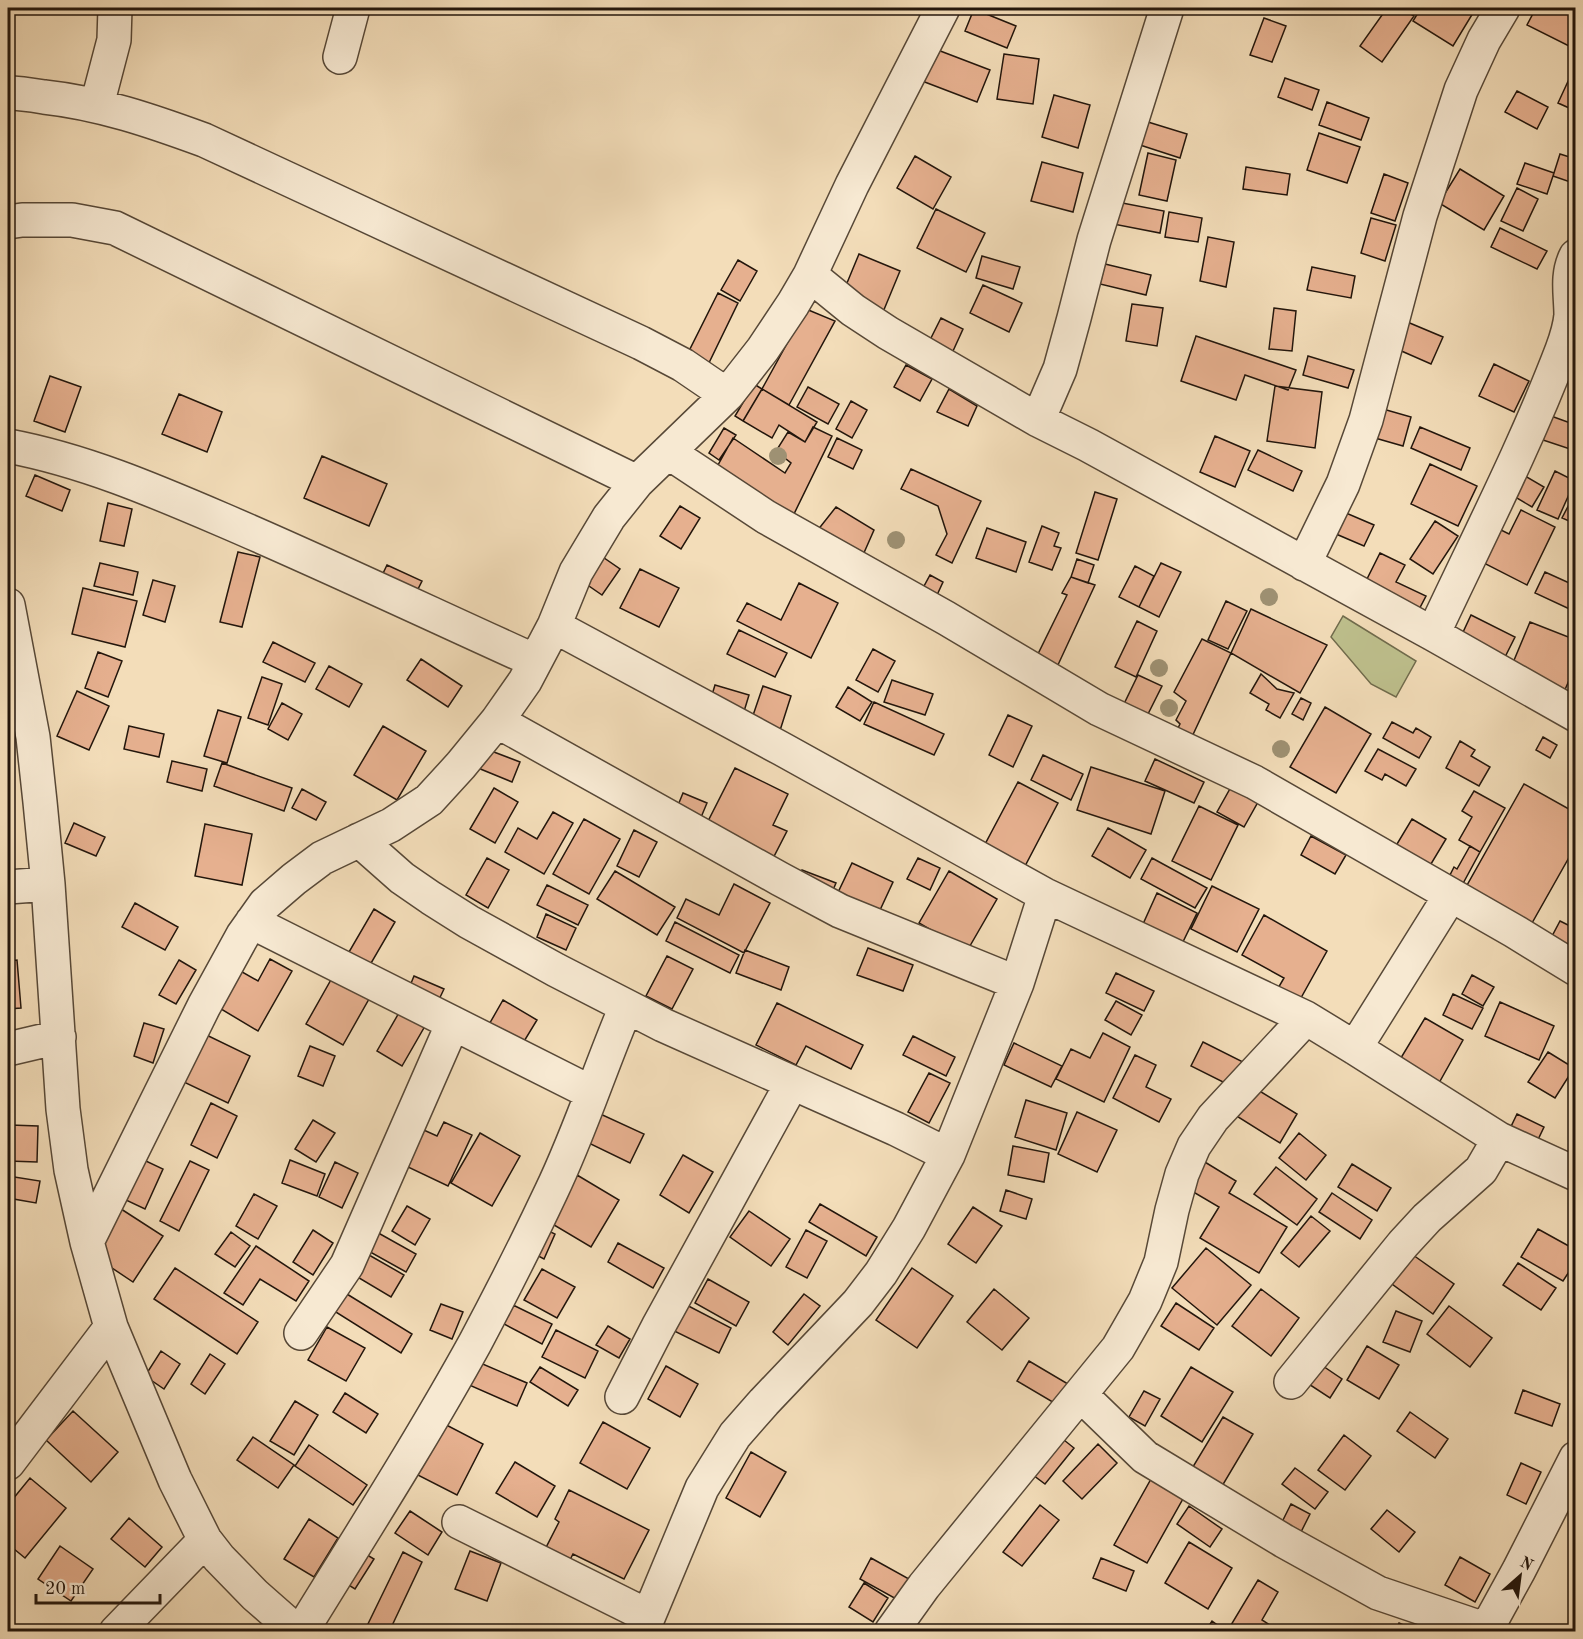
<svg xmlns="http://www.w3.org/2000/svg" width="1583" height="1639" font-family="'Old Standard TT',serif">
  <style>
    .green { fill: #bec08d; stroke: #706b4c; stroke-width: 1.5 }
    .building { fill: #e6b08f; stroke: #23160c; stroke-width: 1.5 }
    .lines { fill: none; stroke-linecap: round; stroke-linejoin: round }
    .minor-casing { stroke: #574837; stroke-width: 36 }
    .minor { stroke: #f7e9d2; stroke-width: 33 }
    .tree { fill: #9e9173 }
  </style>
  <rect width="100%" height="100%" fill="#f3ddb9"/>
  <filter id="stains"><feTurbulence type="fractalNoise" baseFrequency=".00333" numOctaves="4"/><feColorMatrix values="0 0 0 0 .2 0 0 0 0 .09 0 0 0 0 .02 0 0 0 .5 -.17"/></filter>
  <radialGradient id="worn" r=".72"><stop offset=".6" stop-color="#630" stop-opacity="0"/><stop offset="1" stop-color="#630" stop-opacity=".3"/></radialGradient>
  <path class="green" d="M1343,616l73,45 -20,36 -25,-13 -40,-47z"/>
  <path class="building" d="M1387,8h14l13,8 -32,46 -22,-16z
    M1421,8h42l10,5 -20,33 -40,-25z
    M1536,8h40v25l-7,13 -42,-21z
    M974,9l42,17 -9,22 -42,-17z
    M1264,18l22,8 -14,36 -22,-7z
    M922,44l68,26 -13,32 -68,-26z
    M1004,54l35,5 -6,45 -36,-5z
    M1576,64v47l-18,-8z
    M1285,78l34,12 -7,20 -34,-13z
    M1517,91l31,16 -11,22 -32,-17z
    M1054,95l36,10 -12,43 -36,-11z
    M1327,102l42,16 -8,22 -42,-15z
    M1148,122l39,12 -7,24 -40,-13z
    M1319,133l41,14 -13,36 -40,-13z
    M1148,153l28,7 -9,41 -28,-6z
    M1560,154l16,5v25l-23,-8z
    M915,156l36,21 -18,32 -36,-21z
    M1042,162l41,11 -10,39 -42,-11z
    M1525,163l29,10 -7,21 -30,-10z
    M1246,167l44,7 -3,21 -44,-6z
    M1460,169l44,27 -20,34 -45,-27z
    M1384,174l24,9 -13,38 -24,-8z
    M1517,188l21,11 -15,32 -22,-10z
    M1112,201l52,10 -4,22 -52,-10z
    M936,209l49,24 -19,39 -49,-24z
    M1169,212l33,6 -4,24 -33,-5z
    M1371,218l25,7 -11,36 -24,-8z
    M1500,228l47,23 -10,18 -46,-22z
    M1208,237l26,5 -8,45 -26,-6z
    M859,254l41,17 -17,41 -41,-17z
    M982,256l38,11 -7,22 -37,-11z
    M738,260l19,11 -17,30 -19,-11z
    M1105,264l46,11 -5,20 -46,-11z
    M1312,267l43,9 -4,22 -44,-8z
    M983,285l39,18 -13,29 -39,-19z
    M718,293l20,10 -33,68 -21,-10z
    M1132,304l31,4 -6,38 -31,-5z
    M1274,308l22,3 -4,40 -23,-2z
    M806,309l29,12 -46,84 -27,-16z
    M1393,316l50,21 -12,27 -50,-22z
    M941,318l22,11 -15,33 -23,-12z
    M1196,336l100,34 -8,20 -43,-15 -9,25 -55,-19z
    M1308,356l46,14 -6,18 -45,-13z
    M1494,364l35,17 -15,31 -35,-16z
    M906,365l26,14 -12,22 -26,-14z
    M50,376l31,11 -16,45 -31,-11z
    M754,384l8,5 -19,32 -8,-5z
    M1275,386l47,6 -7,56 -48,-7z
    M808,387l31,17 -11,20 -31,-17z
    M762,389l55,33 -12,20 -26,-17 -7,13 -29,-17z
    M949,389l28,17 -9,20 -31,-14z
    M179,394l43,18 -15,40 -45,-18z
    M851,401l16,9 -15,28 -16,-9z
    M1362,403l49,14 -8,29 -49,-14z
    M1576,403v17l-7,-3z
    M1551,416l25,9v26l-33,-11z
    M813,427l19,9 -40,82 -74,-53 15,-27 52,35 6,-10 -15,-12 12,-19 17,10z
    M1420,427l50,21 -9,22 -50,-22z
    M724,428l12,7 -17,25 -10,-7z
    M1215,436l35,15 -15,36 -35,-15z
    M837,438l25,12 -9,19 -25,-12z
    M1258,450l44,21 -9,20 -45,-21z
    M322,456l65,28 -18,42 -65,-28z
    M1430,464l47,22 -19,40 -47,-22z
    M1511,468l33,19 -12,20 -32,-19z
    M911,469l70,32 -29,62 -16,-8 11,-21 -9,-28 -37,-17z
    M1555,471l20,10 -17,38 -21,-9z
    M35,475l35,15 -8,21 -36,-15z
    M1576,491v33l-14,-6z
    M1095,492l22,7 -19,61 -22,-7z
    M108,503l24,6 -8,37 -24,-5z
    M680,506l20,12 -19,31 -21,-13z
    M836,507l38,23 -11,25 -46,-24z
    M1332,507l42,18 -10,21 -42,-18z
    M1521,510l34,17 -28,58 -57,-29 17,-33 22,11z
    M1435,521l23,15 -25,38 -23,-15z
    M1042,526l17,7 -5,13 7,2 -9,22 -23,-8z
    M987,528l39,14 -10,30 -40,-14z
    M594,551l26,18 -18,26 -26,-18z
    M238,552l22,5 -18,70 -22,-5z
    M1380,553l25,12 -9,17 30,14 -11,21 -54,-26z
    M1077,559l17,6 -6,18 -17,-6z
    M100,563l38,9 -5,23 -39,-9z
    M1161,563l20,9 -22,45 -20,-10z
    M387,565l35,16 -10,20 -34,-17z
    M1135,566l19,10 -15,31 -20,-10z
    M640,569l39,19 -20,39 -39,-19z
    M1545,572l31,14v26l-41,-19z
    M930,575l13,7 -6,13 -14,-7z
    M1071,577l24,8 -38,82 -20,-11 30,-61 -5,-2z
    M153,580l22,6 -10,36 -22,-7z
    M799,583l39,20 -27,55 -74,-37 10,-18 34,17z
    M83,588l54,13 -12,46 -53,-13z
    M1226,601l21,10 -19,38 -20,-9z
    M1251,609l76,36 -27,48 -69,-40z
    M1471,615l44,22 -14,28 -43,-22z
    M1137,621l20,10 -21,46 -21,-10z
    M1530,622l46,18v24l-15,35 -54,-22z
    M739,630l48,23 -12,24 -48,-23z
    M1202,639l29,14 -41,88 -15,-7 5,-10 -4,-4 10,-19 -12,-9z
    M273,642l42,21 -10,19 -42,-20z
    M873,649l22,12 -17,31 -22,-12z
    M98,652l24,9 -14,36 -23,-9z
    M421,659l41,27 -14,21 -41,-27z
    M329,666l33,18 -13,23 -33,-18z
    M1261,674l16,15 17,4 -14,25 -14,-8 3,-6 -19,-11z
    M1138,675l24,11 -16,32 -23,-12z
    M262,677l20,7 -14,41 -20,-7z
    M892,680l41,14 -8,21 -41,-13z
    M715,685l34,10 -7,23 -34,-10z
    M763,686l28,10 -15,47 -29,-10z
    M848,687l24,15 -12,19 -24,-14z
    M77,691l32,15 -20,44 -32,-14z
    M1301,698l10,5 -8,17 -11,-6z
    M874,702l70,32 -10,21 -70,-31z
    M282,703l20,11 -14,26 -20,-11z
    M1325,707l46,27 -35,59 -46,-26z
    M218,710l23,7 -14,46 -23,-7z
    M1008,715l24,11 -19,41 -24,-12z
    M1392,722l21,11 3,-5 15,9 -12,21 -36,-20z
    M129,726l35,8 -5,23 -35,-8z
    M383,726l43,25 -29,49 -43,-25z
    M1543,737l14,8 -7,13 -14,-8z
    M1460,741l15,9 -4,6 19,11 -11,19 -33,-18z
    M486,749l34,13 -8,20 -34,-14z
    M1378,749l38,20 -10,17 -21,-12 -3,6 -17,-9z
    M1043,755l40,19 -12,26 -40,-20z
    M1155,759l49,23 -10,21 -49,-22z
    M172,761l35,8 -5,22 -35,-9z
    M222,763l70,25 -8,23 -70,-25z
    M1091,767l74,24 -14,43 -74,-24z
    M735,768l53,26 -15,31 14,6 -20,39 -67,-33z
    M1018,782l40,21 -34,65 -41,-20z
    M1524,784l52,29v32l-44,78 -66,-36z
    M1231,787l27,15 -14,25 -27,-15z
    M494,788l24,14 -23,41 -25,-14z
    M302,789l24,13 -10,18 -24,-12z
    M1474,791l31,17 -25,44 -21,-12 13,-23 -10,-6z
    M683,793l24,10 -13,31 -24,-9z
    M1199,806l39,19 -27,55 -39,-19z
    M553,812l20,11 -29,51 -39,-22 13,-24 19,11z
    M584,819l36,20 -31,55 -36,-20z
    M1412,819l34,20 -18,30 -34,-20z
    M74,823l31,14 -9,19 -31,-13z
    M205,824l47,10 -10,51 -47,-9z
    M1108,828l38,22 -16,28 -38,-22z
    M634,830l23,12 -18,35 -22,-11z
    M1311,836l35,19 -11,19 -34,-19z
    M1470,846l10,6 -20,37 -13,-8 7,-14 3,2z
    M487,858l22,12 -21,38 -22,-13z
    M918,858l22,10 -10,22 -23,-11z
    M1152,858l55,30 -12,20 -54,-29z
    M852,863l41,19 -19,41 -41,-20z
    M802,870l34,13 -9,21 -33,-13z
    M615,871l60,36 -18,28 -60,-36z
    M949,871l48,28 -30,52 -48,-28z
    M734,884l36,19 -26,50 -67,-35 9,-19 33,16z
    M547,885l41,20 -10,20 -41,-20z
    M1212,886l47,23 -22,43 -46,-23z
    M1157,893l40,20 -19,39 -39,-19z
    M135,903l43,24 -13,23 -43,-23z
    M374,909l21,13 -32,55 -21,-13z
    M546,914l30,14 -10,22 -29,-13z
    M1264,915l63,36 -35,63 -22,-12 14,-24 -42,-23z
    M1560,921l16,8v25l-26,-14z
    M675,922l64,33 -9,18 -64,-32z
    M868,948l45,17 -10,26 -46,-16z
    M745,950l44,17 -8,23 -45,-17z
    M667,956l26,13 -21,40 -26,-13z
    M270,959l22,12 -34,60 -42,-25 21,-37 21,12z
    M17,960l4,48 -13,1v-48z
    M179,960l17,10 -20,34 -17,-9z
    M1116,973l38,18 -10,20 -38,-18z
    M1472,975l22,12 -11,19 -21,-12z
    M414,976l30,13 -10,21 -29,-12z
    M332,978l37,21 -26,46 -37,-21z
    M1453,994l30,14 -11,21 -29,-14z
    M503,1000l34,20 -17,28 -33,-20z
    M1116,1001l26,14 -11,20 -26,-15z
    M1500,1002l54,24 -15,34 -54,-24z
    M777,1003l86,42 -12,24 -45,-23 -10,19 -40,-20z
    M400,1011l25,15 -23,40 -25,-15z
    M1425,1018l38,22 -33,59 -40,-23z
    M144,1023l20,6 -11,34 -19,-7z
    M192,1028l58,28 -22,47 -59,-28z
    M1103,1033l27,14 -26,55 -48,-23 15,-30 19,9z
    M913,1036l42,21 -9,19 -43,-21z
    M1203,1042l42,21 -12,24 -42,-21z
    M1014,1043l48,23 -11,21 -47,-22z
    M310,1046l25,10 -12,30 -25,-10z
    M1548,1052l26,16 -19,30 -27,-16z
    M1135,1055l21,10 -10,22 25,12 -12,23 -46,-24z
    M929,1073l21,10 -21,40 -21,-11z
    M1253,1087l44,27 -17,29 -45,-28z
    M1026,1100l41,13 -11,37 -41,-13z
    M211,1103l26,13 -20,42 -26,-13z
    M583,1106l61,28 -14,29 -60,-29z
    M1077,1112l40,18 -20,42 -39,-18z
    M1517,1114l27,13 -11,23 -27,-13z
    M313,1120l22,13 -19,29 -21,-13z
    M406,1122l31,14 7,-14 28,13 -24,51 -59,-28z
    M10,1125l28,1 -1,36 -29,-1z
    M480,1133l40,23 -28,50 -41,-23z
    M1299,1133l27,22 -20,25 -27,-22z
    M1013,1146l36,7 -5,29 -36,-7z
    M129,1153l34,16 -18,40 -34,-16z
    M683,1155l30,17 -24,41 -29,-18z
    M1195,1156l41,25 -7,12 58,34 -28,46 -59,-35 19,-31 -41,-24z
    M290,1160l35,14 -8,22 -35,-13z
    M190,1161l19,9 -30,61 -19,-10z
    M335,1162l23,11 -16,35 -23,-11z
    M1352,1164l39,24 -14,23 -39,-24z
    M1276,1167l41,32 -20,26 -43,-31z
    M577,1175l42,25 -28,47 -42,-25z
    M8,1176l32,5 -4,22 -28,-5z
    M1006,1190l26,9 -6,20 -26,-8z
    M1332,1193l40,27 -12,19 -41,-27z
    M254,1194l23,12 -19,33 -22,-13z
    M820,1204l57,33 -11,19 -57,-34z
    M407,1206l23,13 -15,26 -23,-14z
    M118,1207l45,29 -30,46 -45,-30z
    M973,1207l29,19 -26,37 -28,-19z
    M749,1211l41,28 -19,27 -41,-29z
    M1311,1216l19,15 -31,36 -18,-14z
    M534,1224l21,10 -11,25 -21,-11z
    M1538,1229l38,21v11l-13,20 -42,-24z
    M313,1230l20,13 -20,32 -20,-13z
    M373,1230l43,24 -10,18 -43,-24z
    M806,1230l21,11 -20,37 -21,-11z
    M231,1232l19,14 -15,21 -20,-13z
    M618,1243l46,25 -11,20 -45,-26z
    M256,1246l53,35 -13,20 -36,-22 -17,26 -19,-12z
    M1206,1248l45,37 -34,40 -45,-37z
    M362,1251l42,24 -13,22 -42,-25z
    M1413,1255l41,29 -21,30 -41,-30z
    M1518,1263l38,25 -15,22 -38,-25z
    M175,1268l83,54 -21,32 -83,-55z
    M912,1268l41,28 -36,52 -41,-28z
    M542,1269l33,18 -18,31 -33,-18z
    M708,1279l41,23 -13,24 -41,-23z
    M994,1289l35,29 -27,32 -35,-28z
    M1261,1289l38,29 -28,38 -39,-30z
    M342,1291l70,43 -11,19 -70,-44z
    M804,1294l16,12 -32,39 -15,-13z
    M675,1299l56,29 -12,25 -57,-28z
    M1176,1303l38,25 -15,22 -38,-24z
    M441,1304l22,8 -11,27 -22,-9z
    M513,1305l39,19 -10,20 -38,-20z
    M1449,1306l43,32 -22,29 -43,-33z
    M1396,1311l26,10 -12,31 -27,-10z
    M608,1326l22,13 -11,19 -23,-13z
    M327,1327l38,21 -19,33 -38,-21z
    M556,1330l42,21 -13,27 -43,-21z
    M1367,1346l32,19 -20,34 -32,-19z
    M161,1351l19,13 -16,25 -19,-13z
    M210,1354l15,10 -20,30 -14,-10z
    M1311,1358l31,21 -12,19 -32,-21z
    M471,1359l56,24 -10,23 -57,-25z
    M1029,1361l39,23 -12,20 -39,-23z
    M666,1366l32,18 -18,33 -32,-18z
    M540,1367l38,23 -10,16 -38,-24z
    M1191,1367l42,25 -31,50 -41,-26z
    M1523,1390l37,14 -8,22 -37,-13z
    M1144,1391l16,8 -15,27 -16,-9z
    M345,1393l33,21 -12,19 -33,-21z
    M295,1401l23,14 -24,40 -24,-14z
    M73,1411l45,41 -27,30 -45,-42z
    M1410,1412l38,27 -13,19 -38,-27z
    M431,1417l52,27 -26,51 -53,-27z
    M1223,1417l30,17 -38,64 -30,-18z
    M603,1422l47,26 -23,41 -47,-26z
    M1054,1432l20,16 -29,36 -20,-15z
    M1344,1435l27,21 -26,34 -27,-20z
    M253,1437l41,28 -16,23 -41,-28z
    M1098,1444l19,19 -35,36 -19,-18z
    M309,1445l58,40 -14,20 -58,-39z
    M751,1452l35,20 -26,45 -34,-19z
    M515,1462l40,24 -18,31 -41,-24z
    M1521,1463l20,9 -15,32 -19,-9z
    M1295,1468l33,24 -13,17 -33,-25z
    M30,1478l36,30 -41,50 -17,-14v-39z
    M1151,1479l33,18 -37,66 -33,-18z
    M569,1490l80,40 -25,49 -51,-25 -15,29 -24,-12 25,-49 -4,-3z
    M1291,1504l19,10 -17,34 -19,-10z
    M1040,1505l19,15 -37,46 -19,-14z
    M1189,1506l33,23 -12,18 -33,-23z
    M1387,1510l28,22 -16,20 -28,-23z
    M410,1511l32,21 -14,23 -33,-22z
    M129,1518l33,29 -17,20 -34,-28z
    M309,1519l29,19 -24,39 -30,-18z
    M1189,1542l43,26 -24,41 -43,-26z
    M60,1546l33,23 -22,32 -33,-22z
    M352,1546l22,13 -19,30 -21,-13z
    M470,1551l31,12 -14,38 -32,-12z
    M403,1552l19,10 -33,70h-17l-6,-4z
    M1460,1557l30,17 -15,28 -30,-17z
    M871,1558l38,21 -11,21 -38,-21z
    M1101,1558l33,13 -8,20 -33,-13z
    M1258,1580l20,12 -16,28 19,12h-39l-11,-7z
    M864,1583l24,15 -15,24 -24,-15z
    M1212,1621l15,11h-22z
    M1399,1623l20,9h-24z"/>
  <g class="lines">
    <g class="minor-casing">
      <path id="minor" d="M340,57l13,-49
        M8,93c12,0 24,2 36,4 56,6 108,24 160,43l437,203 42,22 44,30
        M97,105l17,-65 1,-32
        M8,222l14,-2h50l43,8 522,254
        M810,275l43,35 35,23 150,87 50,25 345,189 143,81
        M1038,420l22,-51 14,-51 20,-78 73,-232
        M8,446c75,14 145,44 215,74 105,45 208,94 312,141
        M668,452l98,65 180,101 153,91 155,73 260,149 62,38
        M1304,564l39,-80 23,-64 54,-204 41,-126 23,-50 19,-32
        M8,605l25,132 7,65 8,82 15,225 8,61 16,72 24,85 64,153 30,60 14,18 36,37 42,37
        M554,626l228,123 263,146 261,123 49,30 144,91 77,35
        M1433,634c44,-94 92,-187 129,-284 4,-11 8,-23 9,-35 0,-20 -5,-40 5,-59
        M497,721l283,158 60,32 177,72
        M359,840l43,38 29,20 38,24 87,48 107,55 233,104 52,26
        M8,887l40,-3
        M252,922l340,171
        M1355,1048l95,-152
        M8,1049l51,-12
        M87,1242l117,-236 39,-71 22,-31 29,-25 28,-21 69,-33 38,-25 32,-35 36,-44 28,-40 29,-55 22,-54 33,-55 28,-35 90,-87 36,-46 30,-45 17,-29 42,-90 91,-177
        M301,1333l46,-68 106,-242
        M1291,1382l112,-138 24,-26 54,-48 18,-31
        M1081,1395l64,62 139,84 94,52 115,39
        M622,1397l36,-70 134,-244
        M8,1463l103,-136
        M459,1522l189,94
        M116,1632l89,-92
        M301,1632c59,-96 120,-191 174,-289 26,-49 52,-100 76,-151 29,-60 49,-124 75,-185
        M642,1632l60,-144 33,-53 29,-33 94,-99 23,-30 28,-45 39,-73 69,-172 28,-88
        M891,1632l33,-46 194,-238 27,-47 16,-39 11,-52 10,-36 12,-28 19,-28 93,-100
        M1485,1632l34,-62 57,-112"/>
    </g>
    <use href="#minor" class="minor"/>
  </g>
  <g class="tree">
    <circle cx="778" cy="456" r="9"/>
    <circle cx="896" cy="540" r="9"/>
    <circle cx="1269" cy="597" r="9"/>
    <circle cx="1159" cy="668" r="9"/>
    <circle cx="1169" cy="708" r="9"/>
    <circle cx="1281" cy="749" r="9"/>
  </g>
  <rect width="1583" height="1639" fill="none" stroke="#f3ddb9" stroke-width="30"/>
  <rect x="9" y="9" width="1565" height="1621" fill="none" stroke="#23160c" stroke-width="3"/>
  <rect x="15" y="15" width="1553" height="1609" fill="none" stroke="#23160c" stroke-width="1.5"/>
  <g transform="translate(1520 1576) rotate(28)" stroke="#f7e9d2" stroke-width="4.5" paint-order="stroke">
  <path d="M0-4.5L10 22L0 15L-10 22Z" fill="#23160c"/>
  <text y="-9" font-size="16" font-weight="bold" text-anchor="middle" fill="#23160c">N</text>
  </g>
  <path d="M36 1594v9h124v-9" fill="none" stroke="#23160c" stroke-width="3"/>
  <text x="45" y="1594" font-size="18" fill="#23160c" stroke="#f7e9d2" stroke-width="4.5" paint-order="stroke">20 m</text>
  <rect width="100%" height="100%" filter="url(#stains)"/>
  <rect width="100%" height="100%" fill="url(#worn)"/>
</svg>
